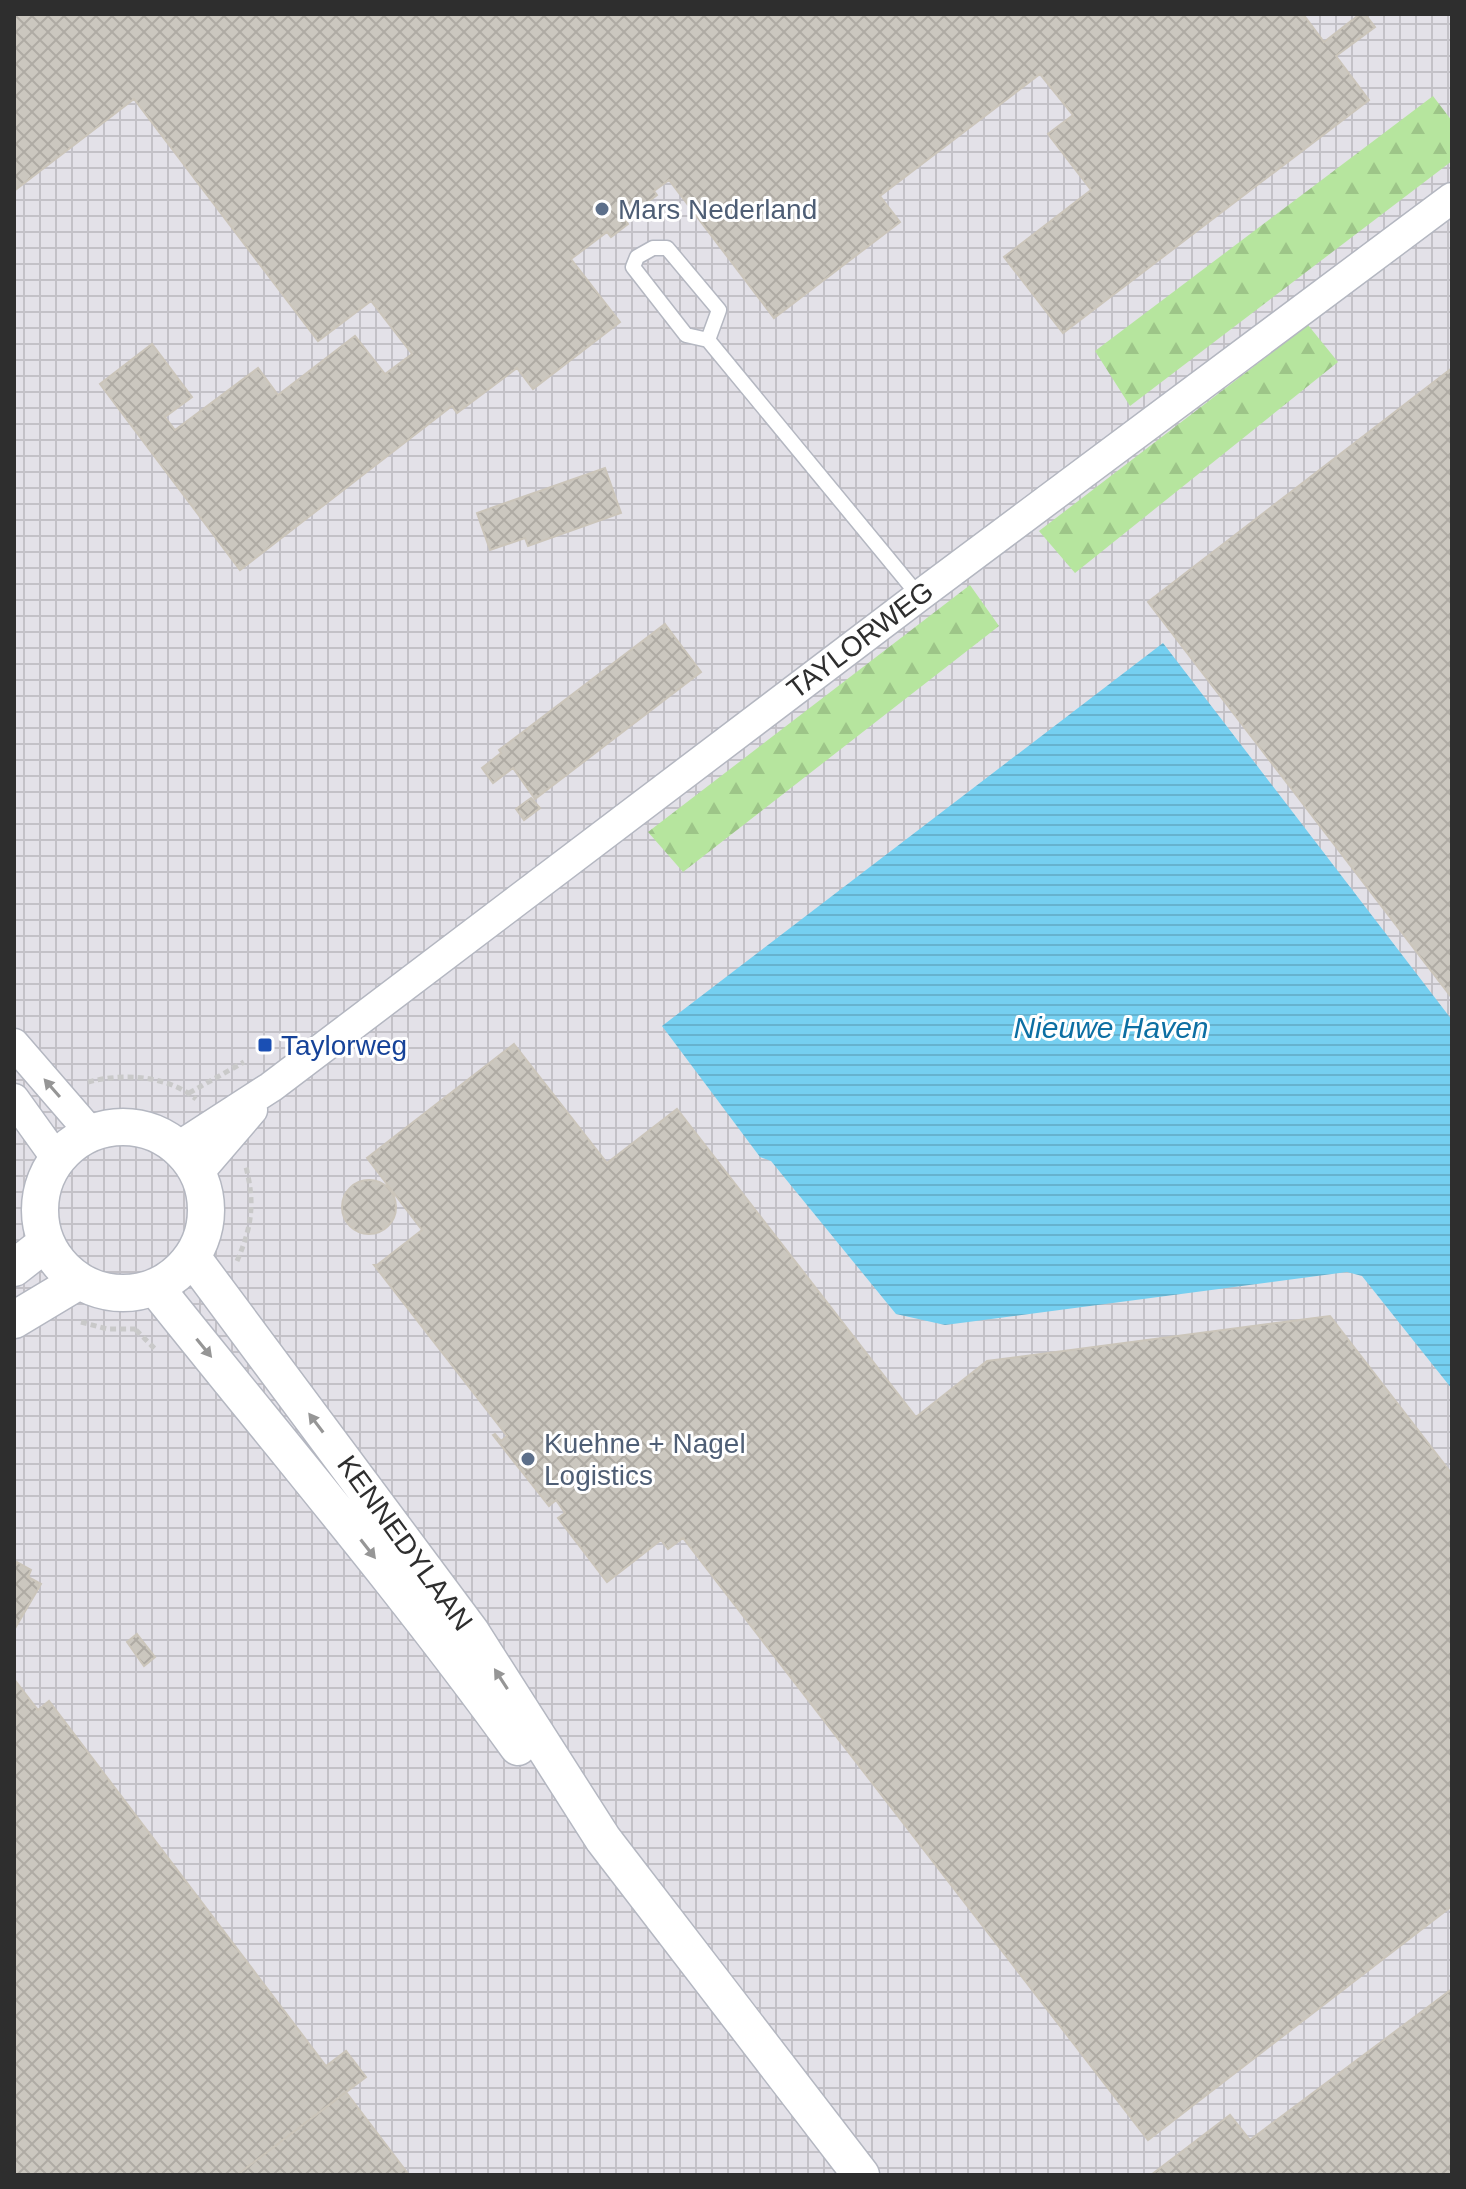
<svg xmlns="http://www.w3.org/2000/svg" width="1466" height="2189" font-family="Helvetica,sans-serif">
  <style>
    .industrial { fill: url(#industrial-grid) }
    .forest { fill: url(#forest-firs) }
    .water { fill: url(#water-rules) }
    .building { fill: url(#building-cross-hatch); stroke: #cbc5ba; stroke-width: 2 }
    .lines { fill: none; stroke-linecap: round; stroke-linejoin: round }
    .service-casing { stroke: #b4b7c1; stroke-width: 17 }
    .minor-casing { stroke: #b4b7c1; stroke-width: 33 }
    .tertiary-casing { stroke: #b4b7c1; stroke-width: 39 }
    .path { stroke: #c9c9c9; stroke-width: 5; stroke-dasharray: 6 4; stroke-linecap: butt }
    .service { stroke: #fff; stroke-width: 14 }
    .minor { stroke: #fff; stroke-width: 30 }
    .tertiary { stroke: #fff; stroke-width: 36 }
    .oneway { fill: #969696 }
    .service-dot { fill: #5c6f8a; stroke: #fff; stroke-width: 3 }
    .transit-dot { fill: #1a4fb4; stroke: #fff; stroke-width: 3 }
    .labels { text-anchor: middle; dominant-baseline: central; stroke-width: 6; stroke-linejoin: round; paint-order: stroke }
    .service-label { font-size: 28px; fill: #4e5e75; stroke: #fff; text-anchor: start }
    .street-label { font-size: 28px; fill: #2e2e2e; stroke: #fff }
    .transit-label { font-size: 28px; fill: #164399; stroke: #fff; text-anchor: start }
    .water-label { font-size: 30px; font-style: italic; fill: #0d6fa3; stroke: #fff }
  </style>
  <defs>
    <pattern id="industrial-grid" width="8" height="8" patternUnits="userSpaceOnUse" patternTransform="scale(2)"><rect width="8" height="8" fill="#e3e1e8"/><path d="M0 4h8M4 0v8" fill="none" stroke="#c3c1c7"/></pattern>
    <pattern id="forest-firs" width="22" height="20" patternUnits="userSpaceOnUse" patternTransform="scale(2)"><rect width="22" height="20" fill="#b6e59e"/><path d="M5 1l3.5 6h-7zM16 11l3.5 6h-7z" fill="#9dc588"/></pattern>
    <pattern id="water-rules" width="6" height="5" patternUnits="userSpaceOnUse" patternTransform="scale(2)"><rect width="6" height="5" fill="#75cff0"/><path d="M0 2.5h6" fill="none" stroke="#66b2ce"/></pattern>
    <pattern id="building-cross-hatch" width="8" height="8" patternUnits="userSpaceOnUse" patternTransform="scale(2)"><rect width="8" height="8" fill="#cbc7bf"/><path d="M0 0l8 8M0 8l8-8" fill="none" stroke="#afaba4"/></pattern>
  </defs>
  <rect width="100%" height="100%" fill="#efe9e1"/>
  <path class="industrial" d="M14,14h1438v2161h-1438z"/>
  <path class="forest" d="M1433,96l19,25v40l-322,245 -35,-55z
    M1308,325l30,37 -263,211 -36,-42z
    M970,585l29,41 -316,246 -35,-40z"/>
  <path class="water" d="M1163,643l289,377v369l-90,-113 -15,-4 -402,53 -49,-11 -125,-153 -11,-4 -98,-131z"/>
  <path class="building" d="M14,14h1289l21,28 36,-28h5l10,13 -39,29 33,44 -306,233 -59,-76 87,-67 -43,-56 25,-19 -33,-41 -160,122 20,26 -126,96 -105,-138 -15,11 3,4 -32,24 3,5 -17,13 -4,-5 -36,27 49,63 -87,67 -16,-21 -60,45 -5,-7 -212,164 -140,-186 52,-40 40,53 -27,20 10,13 83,-62 20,27 77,-59 30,38 27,-20 -41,-53 -53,40 -184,-242 -120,92z
    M1452,368v630l-304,-396z
    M605,468l16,45 -93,33 -3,-8 -35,12 -13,-37z
    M665,624l36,48 -166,127 -22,-31 -20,15 -11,-15 19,-15 -2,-3z
    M531,798l9,10 -16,12 -8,-11z
    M514,1044l93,119 70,-54 239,308 71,-56 343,-45 122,158v432l-304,234 -465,-602 -15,11 -7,-9 -54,42 -49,-64 7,-5 -9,-13 -7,6 -56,-71 2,-1 6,7 6,-5 -133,-171h3l45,-35 -55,-72z
    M342 1207a27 27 0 1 1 54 0a27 27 0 1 1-54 0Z
    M17,1562l14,8 -3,7 13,7 -27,46v-62z
    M137,1634l18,23 -11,9 -17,-24z
    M14,1679l24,31 11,-9 277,365 20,-15 20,26 -129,98h-223z
    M1452,1989v186h-301l79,-60 20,25z
    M346,2092l63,83h-172z"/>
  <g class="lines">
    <g class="service-casing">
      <path id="service" d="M708,340l-22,-5 -53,-68 4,-10 16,-9h14l52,62 -11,30 211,256"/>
    </g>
    <g class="minor-casing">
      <path id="minor" d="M14,1044l77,89
        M14,1099l43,60
        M178,1147l93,-60 648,-491 533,-398
        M198,1173l54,-63"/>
    </g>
    <g class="tertiary-casing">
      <path id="tertiary" d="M40 1210a83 83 0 1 1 166 0a83 83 0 1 1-166 0Z
        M192,1257l279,375 132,207 258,336
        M14,1268l32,-25
        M155,1287c122,153 249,302 363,460
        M14,1320l65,-39"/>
    </g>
    <path class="path" d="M88,1082c35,-9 79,-7 108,17
      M189,1093l55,-31
      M237,1261c15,-34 18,-58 9,-94
      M81,1322l26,7h31
      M136,1330l19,19"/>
    <use href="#service" class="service"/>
    <use href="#minor" class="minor"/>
    <use href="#tertiary" class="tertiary"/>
  </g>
  <defs><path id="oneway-solid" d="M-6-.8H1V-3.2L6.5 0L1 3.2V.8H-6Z" transform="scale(2)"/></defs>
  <g class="oneway">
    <use href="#oneway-solid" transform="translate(52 1088) rotate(-131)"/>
    <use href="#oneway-solid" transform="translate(204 1348) rotate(51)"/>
    <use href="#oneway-solid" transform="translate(316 1423) rotate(-127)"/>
    <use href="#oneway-solid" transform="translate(368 1549) rotate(52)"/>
    <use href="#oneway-solid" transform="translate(501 1679) rotate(-123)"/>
  </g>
  <g class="service-dot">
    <circle cx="602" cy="209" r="8"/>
    <circle cx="528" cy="1459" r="8"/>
  </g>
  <rect class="transit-dot" x="257" y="1037" width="16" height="16" rx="4"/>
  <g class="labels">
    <g class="service-label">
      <text x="618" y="209">Mars Nederland</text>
      <text x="544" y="1443">Kuehne + Nagel<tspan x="544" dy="32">Logistics</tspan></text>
    </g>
    <g class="street-label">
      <text transform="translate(860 640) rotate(-37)">TAYLORWEG</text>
      <text transform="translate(405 1543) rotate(54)">KENNEDYLAAN</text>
    </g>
    <g class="transit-label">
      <text x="281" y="1045">Taylorweg</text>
    </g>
    <g class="water-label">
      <text x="1111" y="1027">Nieuwe Haven</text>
    </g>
  </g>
  <rect width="1466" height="2189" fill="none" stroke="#2e2e2e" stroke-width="32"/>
</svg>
